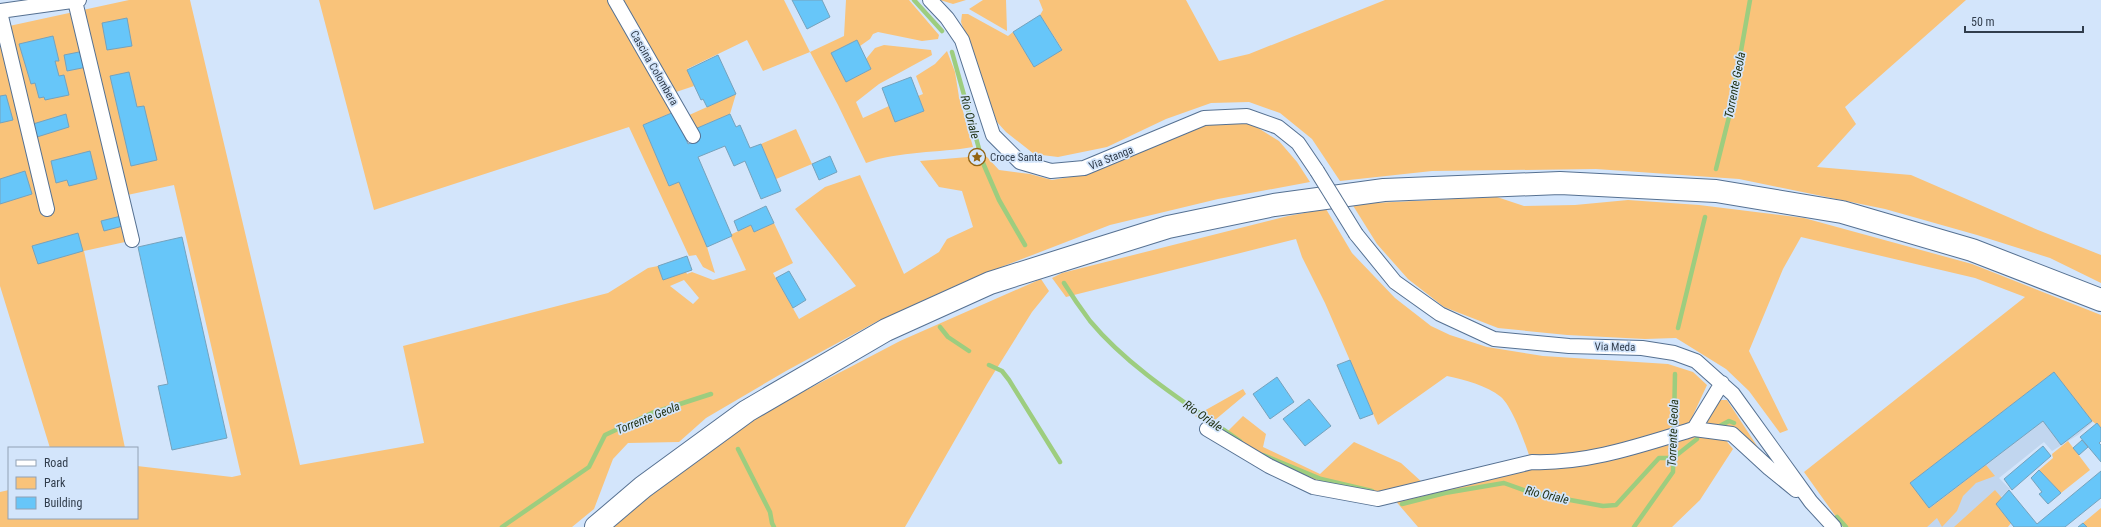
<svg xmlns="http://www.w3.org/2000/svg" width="2101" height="527" font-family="'Roboto Condensed',sans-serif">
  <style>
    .built { fill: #c1d6ef }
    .green { fill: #f9c37a; fill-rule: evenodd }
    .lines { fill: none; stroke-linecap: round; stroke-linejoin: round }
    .stream { stroke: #9dcd7f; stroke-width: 4.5 }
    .building { fill: #67c6f9; stroke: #76a2bc }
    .minor-casing { stroke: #567192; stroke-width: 16 }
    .trunk-casing { stroke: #567192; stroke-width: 24 }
    .minor { stroke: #fff; stroke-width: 14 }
    .trunk { stroke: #fff; stroke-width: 22 }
    .minor-bridge-casing { stroke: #567192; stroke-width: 16; stroke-linecap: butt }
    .minor-bridge { stroke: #fff; stroke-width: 14 }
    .labels { text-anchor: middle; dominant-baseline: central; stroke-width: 3.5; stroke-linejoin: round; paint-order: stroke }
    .street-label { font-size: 11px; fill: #313d4c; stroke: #d3e5fb }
    .poi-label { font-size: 11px; fill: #313d4c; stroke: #d3e5fb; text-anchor: start }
    .water-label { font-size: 12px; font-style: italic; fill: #1d2f10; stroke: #d3e5fb }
  </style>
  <rect width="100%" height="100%" fill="#d3e5fb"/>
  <path class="built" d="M2054,372l39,50 -15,13 -26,16 -8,-9 -45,36 11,11 -17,15 11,23h-137l43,-44z"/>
  <path class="green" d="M129,0h61l110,465 124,-22 -21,-97 205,-53 40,-25 10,-2 5,14 23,-8 1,2 5,-2 21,8 33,-10 -16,-35 21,-10 3,7 20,-9 19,40 -20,10 26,46 57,-33 -61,-77 30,-22 35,-12 44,99 35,-22 8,-13 26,-12 -11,-36 -23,-4 -19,-26 48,-4 4,7 15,-7 12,13 31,4 22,6 24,-4 131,-54 33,-1 15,5 24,15 18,21 13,20 -92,17 -108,26 -137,53 -97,44 -90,49 -80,47 -27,24 -51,1 -15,16 -19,50 -22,18h-572v-35l9,-2v28h128v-52l95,11 9,-2 -67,-290 -56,12 7,45 -41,9 41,197h-75l-50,-162v-258zM684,280l15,18 -6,6 -23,-18z
    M319,0h290l62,113 -28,12 26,61 10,-4 28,65 8,26 -12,-6 -7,-12 -7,1 -60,-129 -255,83z
    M620,0h164l26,52 34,-16 2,-36h63l30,35 -1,4 -16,2 -44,-9 -5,2 -3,5 -10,7 -3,-6 -26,13 15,29 25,-13 -5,-10 9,-11 9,-3 47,5 1,5 -53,29 -23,18 7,16 26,-12 6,16 29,-11 -6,-15 5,-2 -7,-18 19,-12 12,-13 8,21 4,25 14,50c-34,6 -74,4 -107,16l-28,-58 -28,-53 -47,19 -16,-31 -60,29 7,17 -21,7z
    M940,0h26l-13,4z
    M983,0h23l1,31 -38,-22z
    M1039,0h147l33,61 30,-7 136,-54h581l-121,107 11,17 -39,43 94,8 127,55 63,25v28l-51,-25 -73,-23 -92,-26 -146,-30 -143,-10 -164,2 -92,10 -28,-42 -32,-26 -31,-11 -38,1 -45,16 -59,28 -49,10 -24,-3 -28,-22 -9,-10 -36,-100 1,-8h6l40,22 5,-4 21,35 28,-18 -22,-34 3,-5z
    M736,94l-6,20 -35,15 -8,-13z
    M796,129l16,35 -36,15 -15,-35z
    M1497,197l27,9 51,-1 53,-5 71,5 105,13 168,46 129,51v113l-9,-7 -38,-49 -144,111 20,25 56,-43 9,11 -19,7 -13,13 -6,15 -15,16 -5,-9 -10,9h-81l-7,-6 -35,-49 221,-175 -50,-19 -174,-41 -18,32 -34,82 39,79 -8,3 -31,-42 -23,-22 -50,-31 -31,1 -78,-4 -69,-7 -54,-21 -36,-28 -31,-35 -25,-40z
    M1326,209l26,44 43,45 36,28 19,9 37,12 56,9 125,8 25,8 14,13 -19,41 36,12 9,11 -33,51 -28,27h-254l-25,-29 -75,-17 -30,-11 -63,-36 18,-18 23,18 -3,13 57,27 34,-32 47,21 22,20 107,-25c-5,-15 -17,-50 -29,-61 -15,-12 -36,-17 -54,-21l-69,49 -53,-122 -23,-46 -6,-18 -230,58 -14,-19 10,-5 226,-57z
    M1041,279l8,12 -17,21 -45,72 -82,143h-296l34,-29 108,-79 149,-78z
    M1243,389l3,5 -37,31 -14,-9z
    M1719,400h8l32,49 -56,-20 4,-14z
    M2068,441l22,29 -29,23 -22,-23 14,-12 -1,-4z
    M1995,490l7,8 -6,6 15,19 -3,4h-54z
    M2101,508v19h-14l-4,-4z"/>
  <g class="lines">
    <path class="stream" d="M914,0l28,31
      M952,52l31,111 16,37 26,45
      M1716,169l14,-56 20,-113
      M1064,283c8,13 17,26 26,38 40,48 99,84 150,120
      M940,327l8,10 21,14
      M1678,328l27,-111
      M989,365l13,6 7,9 51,82
      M1716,428l13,-7 5,2
      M738,449l32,63 2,11 2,4
      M1263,455l58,24 51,12
      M1402,504l43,-11 59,-10 28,10 71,13 13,-1 43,-47h14l24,-19
      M1837,517l9,10
      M502,527l87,-60 16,-32 47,-22 59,-19
      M1634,527l39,-55 2,-98"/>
  </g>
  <path class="building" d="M792,0h30l8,17 -23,12z
    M1040,15l22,35 -28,17 -21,-35z
    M127,18l5,28 -25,4 -5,-27z
    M53,36l6,25h-4l4,15 5,-1 5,20 -24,5 -1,-3 -5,1 -4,-15 -4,1 -12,-40z
    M857,40l14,29 -25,13 -15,-29z
    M84,51l3,16 -20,4 -3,-16z
    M718,55l18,39 -29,13 -4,-8 -2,1 -14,-30z
    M129,72l8,35 7,-1 13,54 -26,6 -21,-90z
    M911,77l13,34 -29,11 -13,-34z
    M6,95l7,25 -13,3v-27z
    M674,112l14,32 11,-5 -4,-10 35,-15 6,13 4,-2 10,23 11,-4 20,47 -20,8 -16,-38 -11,5 -9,-20 -27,11 34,79 -25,11 -28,-65 -10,4 -26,-61z
    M66,114l3,13 -32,10 -4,-13z
    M90,151l7,28 -28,7 -2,-6 -11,3 -5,-22z
    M830,156l7,16 -18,8 -7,-16z
    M25,171l7,23 -32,10v-25z
    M766,206l8,17 -20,9 -3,-7 -13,6 -4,-10z
    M121,216l2,10 -19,5 -3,-10z
    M78,233l5,18 -45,13 -6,-18z
    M182,237l45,201 -55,12 -14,-64 10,-2 -30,-137z
    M687,256l5,14 -29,10 -5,-14z
    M789,271l17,29 -13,8 -17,-30z
    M1350,360l23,54 -13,5 -23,-54z
    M2054,372l38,49 -31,24 -18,-24 -114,87 -19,-25z
    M1277,377l17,25 -24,17 -17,-25z
    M1309,399l22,27 -26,20 -22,-27z
    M2097,423l4,5v13l-2,2 2,2v17l-21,-25z
    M2082,440l6,7 -9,8 -6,-7z
    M2043,446l8,10 -39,34 -8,-11z
    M2039,470l22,23 -13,11 -9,-10 3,-2 -11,-14z
    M2101,471v27l-36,29h-51l-18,-23 13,-14 28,34z
    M2083,523l4,4h-9z"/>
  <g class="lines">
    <g class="minor-casing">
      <path id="minor" d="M615,0l78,136
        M930,0l17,18 15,22 31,95 27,27 31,9 33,-3 120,-50 43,-2 31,11 20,16 19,28
        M75,1l57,239
        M0,11l79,-11
        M0,12l47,197
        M1356,234l39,48 45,32 54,25 75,7 73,2 32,5 22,8 37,33 78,108 23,25
        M1207,429l62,37 44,21 65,12 154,-37c56,2 109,-17 162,-33l28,-46
        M1694,429l38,5 37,34 27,22"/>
    </g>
    <g class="trunk-casing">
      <path id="trunk" d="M596,527l47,-40 104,-76 139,-81 104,-47 95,-30 83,-26 106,-22 110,-15 176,-7 156,8 126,21 130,38 129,50"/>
    </g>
    <use href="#minor" class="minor"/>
    <use href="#trunk" class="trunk"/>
    <g class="minor-bridge-casing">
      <path id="minor-bridge" d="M1317,171l39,63"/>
    </g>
    <use href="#minor-bridge" class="minor-bridge"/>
  </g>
  <defs>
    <g id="sight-ring" transform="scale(0.9)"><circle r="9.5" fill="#d3e5fb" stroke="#936412" stroke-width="1.5"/><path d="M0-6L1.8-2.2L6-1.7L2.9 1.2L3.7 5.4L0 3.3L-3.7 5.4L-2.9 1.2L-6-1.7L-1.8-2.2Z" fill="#936412"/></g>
  </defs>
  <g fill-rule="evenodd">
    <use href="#sight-ring" x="977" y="157"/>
  </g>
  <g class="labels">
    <g class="street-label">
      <text transform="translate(654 68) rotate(60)">Cascina Colombera</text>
      <text transform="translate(1111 158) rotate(-22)">Via Stanga</text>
      <text transform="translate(1615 347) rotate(1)">Via Meda</text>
    </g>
    <g class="poi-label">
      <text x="990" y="157">Croce Santa</text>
    </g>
    <g class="water-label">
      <text transform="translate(1735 85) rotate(-79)">Torrente Geola</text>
      <text transform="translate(970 117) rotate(75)">Rio Oriale</text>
      <text transform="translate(1203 416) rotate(35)">Rio Oriale</text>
      <text transform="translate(648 418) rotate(-22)">Torrente Geola</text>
      <text transform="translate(1673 433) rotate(-88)">Torrente Geola</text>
      <text transform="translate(1547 495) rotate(13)">Rio Oriale</text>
    </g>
  </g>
  <rect x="8" y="447" width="130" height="72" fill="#d3e5fb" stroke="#92a2b5"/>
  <rect x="16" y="460" width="20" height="6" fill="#ffffff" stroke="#92a2b5"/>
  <text x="44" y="467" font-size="12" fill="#313d4c">Road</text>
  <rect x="16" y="477" width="20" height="12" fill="#f9c37a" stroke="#92a2b5"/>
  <text x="44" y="487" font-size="12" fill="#313d4c">Park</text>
  <rect x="16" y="497" width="20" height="12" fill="#67c6f9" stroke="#92a2b5"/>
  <text x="44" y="507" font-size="12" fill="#313d4c">Building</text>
  <path d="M1965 26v6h118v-6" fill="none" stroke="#313d4c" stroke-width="2"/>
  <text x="1971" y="26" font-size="12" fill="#313d4c" stroke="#d3e5fb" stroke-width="3" paint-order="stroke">50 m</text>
</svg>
